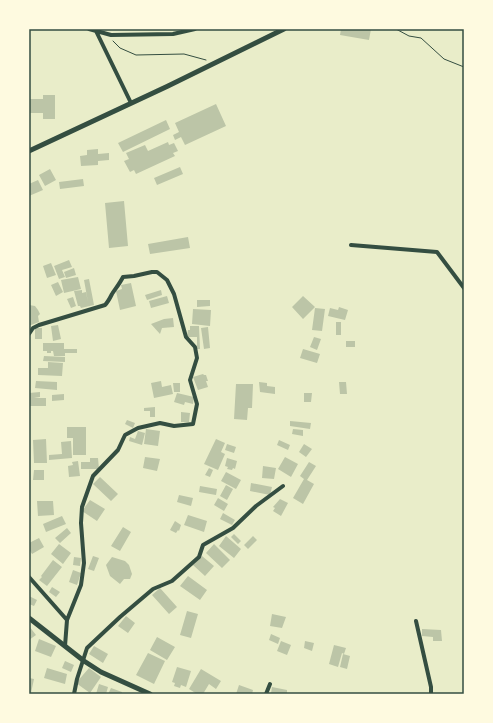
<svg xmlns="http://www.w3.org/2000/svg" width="493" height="723" font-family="'Titillium Web',sans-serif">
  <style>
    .building { fill: #bcc5a7 }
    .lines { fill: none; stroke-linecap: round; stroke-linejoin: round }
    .path { stroke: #344e41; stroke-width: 1 }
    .minor { stroke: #344e41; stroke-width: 4 }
    .tertiary { stroke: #344e41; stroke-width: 5 }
    .neatline { fill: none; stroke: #344e41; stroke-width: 1.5 }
  </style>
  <rect width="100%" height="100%" fill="#e9edc9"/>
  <path class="building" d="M341,29h30l-2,11 -29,-5z
    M43,95h12v24h-12v-6h-14v-14h14z
    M216,104l10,22 -41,19 -4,-8 -6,3 -2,-5 6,-3 -4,-9z
    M166,120l4,9 -47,23 -5,-9z
    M168,142l1,3 5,-2 4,8 -5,2 2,3 -39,18 -2,-4 -4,2 -6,-11 5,-2 -3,-6 19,-8 3,6z
    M98,149v5l11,-1v7l-11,1v4l-17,1 -1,-10 7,-1v-5z
    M180,167l3,7 -26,11 -3,-7z
    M50,169l6,11 -11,6 -6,-11z
    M83,179l1,7 -24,3 -1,-7z
    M38,180l5,10 -14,6v-12z
    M124,201l4,45 -19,2 -4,-45z
    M188,237l2,11 -40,6 -2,-10z
    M69,260l3,7 -10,3 3,7 -6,2 -5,-13z
    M51,263l5,12 -9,3 -4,-12z
    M74,268l2,7 -10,3 -2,-6z
    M78,277l3,12 -17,4 -3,-13z
    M89,279l5,26 -13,3 -1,-2h-2l-4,-15 8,-1v3l4,-1 2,10 -4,-22z
    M58,282l5,10 -7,4 -5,-11z
    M131,283l5,23 -16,4 -4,-19 6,-2 -1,-4z
    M161,290l1,5 -15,5 -2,-5z
    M167,296l2,7 -18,5 -2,-7z
    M303,296l12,11 -12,12 -11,-12z
    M73,297l3,9 -5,2 -4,-9z
    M197,300h13v6l-13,1z
    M29,305l6,1 3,4 2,4 -2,2 1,6 -8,3h-2z
    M339,307l9,3 -3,10 -17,-4 2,-8 8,2z
    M315,308l10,1 -3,22 -10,-1z
    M193,309l18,1 -1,16 -18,-2z
    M173,318l1,9 -12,1 -2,6 -9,-10 13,-5z
    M336,322h5v13h-5z
    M58,325l3,14 -8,2 -2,-15z
    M190,326h9l1,23h-3v-12h-10l1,-7h2z
    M208,327l2,21 -6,1 -3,-21z
    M35,328h7v11h-7z
    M314,337l7,2 -4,11 -7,-3z
    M346,341h9v6h-9z
    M43,343h21v6h13v4h-12v3h-11l-1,-5h-2v2h-4v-2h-4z
    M303,349l17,5 -3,9 -17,-5z
    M44,356l21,1v5l-22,-1z
    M48,362l15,1 -1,13 -24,-1v-7h10z
    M203,374l1,1h2l2,6h-2l2,6 -10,3 -5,-13z
    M36,381l21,1v8l-22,-2z
    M161,381l1,6 9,-2 2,9 -19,4 -3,-15z
    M259,382l8,1v3l8,1v7l-15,-2z
    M339,382h7l1,12h-7z
    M173,383h7v9h-6z
    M236,384h17l-1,24h-4l-1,12 -13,-1z
    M40,392v5l-6,1h12v8h-17v-13z
    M177,393l17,4 -1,7 -8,-2 -1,3 -10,-3z
    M304,393h8l-1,9h-7z
    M64,394v6l-12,1v-6z
    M155,407v10h-5v-6h-6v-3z
    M181,412l9,1 -1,9h-8z
    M127,420l8,3 -2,5 -8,-4z
    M290,421l21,2 -1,6 -20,-3z
    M67,427h19v28h-13v-17h-6z
    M146,429l14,2 -2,15 -14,-2z
    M293,429l10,1v6l-11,-2z
    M138,431l7,2 -3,12 -13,-4 1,-4 5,2z
    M46,439l1,24h-13l-1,-23z
    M216,439l9,4 -4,9 4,2 -7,16 -14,-6z
    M279,440l11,5 -2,5 -11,-5z
    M71,441l1,17 -23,2v-5l13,-1 -1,-12z
    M227,444l9,3 -2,6 -9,-3z
    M304,444l8,5 -6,8 -7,-5z
    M145,457l15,2 -3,12 -14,-3z
    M285,457l13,7 -7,13 -13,-8z
    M90,458h8l1,11h-18v-7h9z
    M227,458l10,3 -2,8 -2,-1 -1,2 -5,-1 1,-2 -3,-1z
    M78,461l2,15 -11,1 -1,-11 5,-1 -1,-3z
    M309,462l7,4 -9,14 7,4 -11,20 -10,-6 11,-19 -4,-3z
    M263,466l13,2 -2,11 -12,-1z
    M209,468l4,2 -3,7 -5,-2z
    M34,470h10v10h-11z
    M226,472l15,8 -5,9 -15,-8z
    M100,477l18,17 -7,7 -18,-17z
    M251,483l21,4 -2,8 -20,-4z
    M226,485l7,4 -6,11 -7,-4z
    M200,486l17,3 -1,6 -17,-3z
    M179,495l14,3 -2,8 -14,-4z
    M218,498l10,6 -4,7 -10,-6z
    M280,499l8,4 -7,13 -8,-5 2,-3 -2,-1z
    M90,500l15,9 -8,12 -15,-10z
    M37,501h16l1,14 -16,1z
    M223,513l12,7 -3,5 -12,-6z
    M188,515l19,6 -3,11 -20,-7z
    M62,516l4,8 -20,8 -3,-8z
    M175,521l6,4 -2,6 -1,-1 -2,3 -6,-3z
    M123,527l8,5 -11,19 -9,-5z
    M67,528l4,5 -11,10 -5,-5z
    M234,534l7,7 -3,3 -7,-7z
    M226,536l15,13 -7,9 -15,-12z
    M253,536l4,4 -9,9 -4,-4z
    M39,538l5,9 -12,7 -3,-5v-6z
    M59,544l12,9 -8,11 -12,-10z
    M214,544l16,16 -8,8 -16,-15z
    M93,556l6,2 -5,13 -6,-2z
    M202,556l12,10 -9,10 -12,-11z
    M74,557l7,1 -1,8 -7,-1z
    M112,557l13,4 4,4 3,9 -2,5h-6l-4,5 -10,-8 -4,-11z
    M53,560l9,7 -15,19 -8,-6 3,-3 -1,-1z
    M73,570l8,3 -4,12 -8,-3z
    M188,576l19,14 -7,10 -20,-14z
    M52,587l8,5 -4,5 -7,-5z
    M160,588l17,19 -8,7 -17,-19z
    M29,596l8,4 -3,6 -5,-2z
    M187,611l11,3 -7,24 -11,-3z
    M272,614l14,3 -4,11 -12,-2z
    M126,616l9,7 -7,10 -10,-7z
    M29,626l7,9 -7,5z
    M422,629l19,1 1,11h-9v-4l-11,-1z
    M271,634l9,4 -2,6 -9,-4z
    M157,637l18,10 -8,13 -17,-10z
    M39,639l17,7 -5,11 -16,-6z
    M281,641l10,4 -4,10 -10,-4z
    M305,641l9,2 -2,8 -8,-3z
    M334,645l12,3 -2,6 -2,-1 -4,14 -9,-3z
    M94,646l14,8 -5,9 -14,-9z
    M148,653l17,8 -11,23 -18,-9z
    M343,654l7,2 -3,13 -7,-2z
    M65,661l9,4 -3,7 -9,-4z
    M177,667l14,4 -5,16 -5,-2 -1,3 -6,-2 1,-3 -3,-1z
    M47,668l20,6 -2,10 -21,-6z
    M89,668l12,9 -11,16 -14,-10z
    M201,669l20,12 -5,8 -7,-5 -6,10h-6l-8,-5z
    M29,678l5,1 -3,14 -2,-1z
    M99,684l9,3 -2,7h-10z
    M239,685l14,5 -1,4h-16z
    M272,687l15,3v4l-16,-1z
    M111,688l11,4v2h-14z"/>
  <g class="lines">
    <path class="path" d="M396,29l13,7 12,2 23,21 20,8
      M113,41l7,7 16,7 48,-1 22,6"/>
    <path class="minor" d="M89,29l22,6 62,-1 22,-5
      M96,31l35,72
      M351,245l86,7 27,36
      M29,334l4,-6 6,-3 66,-20c3,-3 5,-7 7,-11 4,-6 8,-11 11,-17l11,-1 18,-4h5l10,8 7,14 12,43 9,10 2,11 -7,22 7,24 -4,20 -19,2 -14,-3 -22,5 -13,7 -7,15 -25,26 -11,31 -1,16 3,40 -3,22 -14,35 -2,26
      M29,577l38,43
      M416,621l15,66v7
      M74,694l3,-15 10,-31 33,-31 33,-28 19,-8 27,-24 4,-12 30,-17 23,-22 27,-20
      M266,694l4,-10"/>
    <path class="tertiary" d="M29,151l139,-65 116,-57
      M29,618l55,43 17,11 49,22"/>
  </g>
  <rect width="493" height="723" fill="none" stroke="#fefae0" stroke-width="60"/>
  <rect x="30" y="30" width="433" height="663" class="neatline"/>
</svg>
